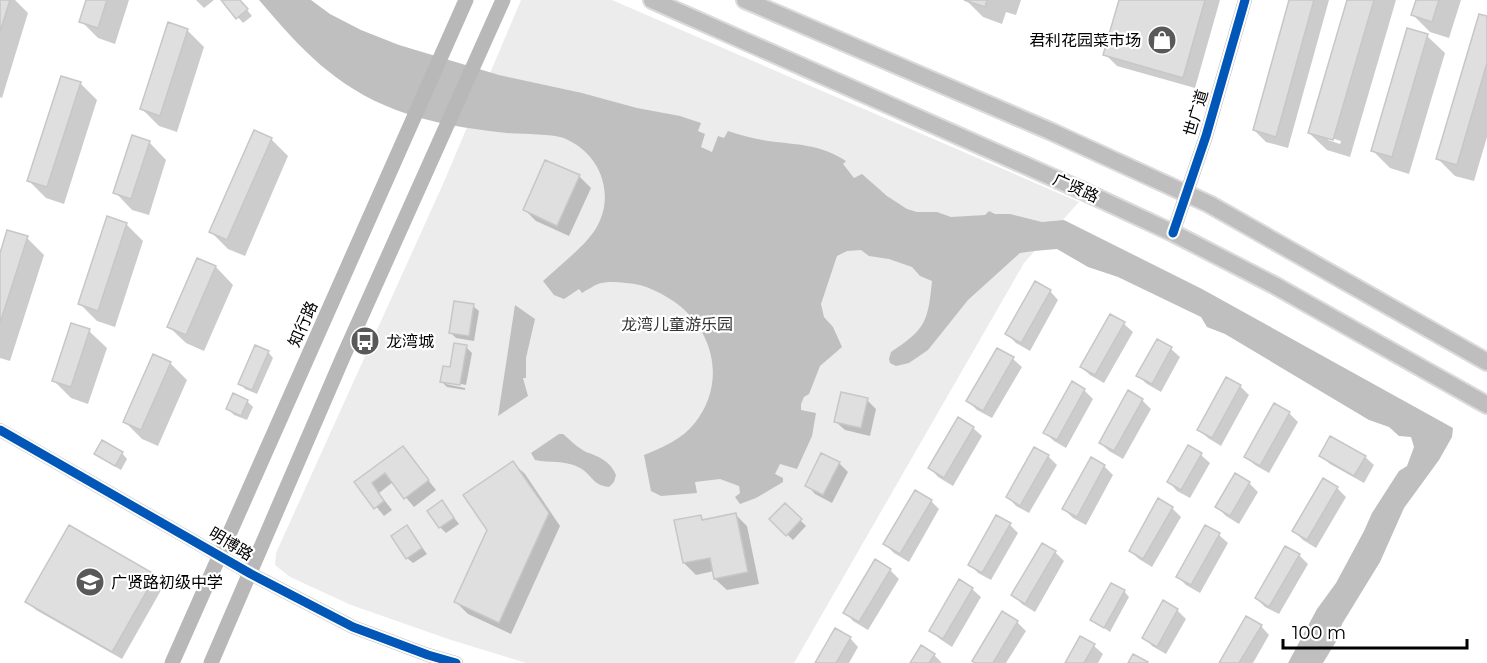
<svg xmlns="http://www.w3.org/2000/svg" width="1487" height="663" font-family="Montserrat,'Noto Sans SC',sans-serif">
  <style>
    .green { fill: #ececec }
    .water { fill: #bfbfbf }
    .shadow { fill: #0003; fill-rule: evenodd }
    .building { fill: #dfdfdf; stroke: #c7c7c7; stroke-width: 1.5 }
    .lines { fill: none; stroke-linecap: round; stroke-linejoin: round }
    .primary-casing { stroke: #dbdbdb; stroke-width: 20 }
    .tertiary { stroke: #bebebe; stroke-width: 14 }
    .secondary { stroke: #b8b8b8; stroke-width: 15 }
    .primary { stroke: #bebebe; stroke-width: 16 }
    .cycleway-casing { stroke: #fff; stroke-width: 13 }
    .cycleway { stroke: #0057b8; stroke-width: 9 }
    .labels { text-anchor: middle; dominant-baseline: central; stroke-width: 4.5; stroke-linejoin: round; paint-order: stroke }
    .poi-label { font-size: 16px; fill: #000; stroke: #fff; text-anchor: start }
    .street-label { font-size: 16px; fill: #000; stroke: #fff }
    .park-label { font-size: 16px; fill: #333; stroke: #fff }
  </style>
  <rect width="100%" height="100%" fill="#fff"/>
  <path class="green" d="M521,0h91l467,202 -55,61 -230,400h-268l-75,-23 -100,-35 -61,-28 -15,-12 1,-12 167,-369z"/>
  <path class="water" d="M259,0h52l19,14 31,16 38,15 100,30 83,18 55,15 43,8 21,7 -3,8 7,3 -4,13 11,5 6,-16 6,2 4,-7c12,4 27,8 40,10 30,4 52,3 78,20l-3,3 11,14 8,-4 25,22 20,13 10,3h20l14,5 34,-2 4,-4 6,3h15l32,8 22,-2 138,69 251,139 -1,9 -13,23 -35,48 -24,54 -38,62 -5,16 -14,23h-35l29,-54 19,-26 28,-52 8,-18 27,-42 8,-5 7,-19 -3,-10 -12,-1 -10,-9 -20,-7 -144,-86 -18,-7 -6,-10 -83,-40 -30,-10 -31,-18 -23,2 -14,2 -52,47 -40,50 -19,13 -13,3 -6,-3 -1,-4 2,-7c35,-23 37,-31 41,-71l-12,-5 -8,-9 -23,-8 -20,-3 -8,-6 -14,1 -10,5 -16,48 3,13 9,10 9,20 -22,19 -11,28 -5,3 -3,7v6l15,3 -4,23 -15,33 -17,-5 -5,10 8,4v4l-27,16 -16,6 -5,-7 5,-4 -1,-7 -19,-7 -25,3 2,11 -36,3 -10,-5 -7,-36c18,-7 38,-16 50,-31 31,-38 22,-88 -14,-118 -16,-12 -34,-22 -54,-23 -9,-1 -19,-2 -28,1 -5,2 -11,6 -16,9l-3,-4 -15,10 -10,-4 -11,-14c16,-15 40,-33 52,-51 21,-33 7,-75 -29,-91 -15,-6 -42,-4 -59,-6 -37,-4 -77,-10 -111,-23 -62,-24 -95,-61 -137,-110z
    M515,305l20,14 -9,39v20h-3l5,18 -30,20z
    M559,434h4c7,6 15,14 23,18 14,5 24,9 30,23l-2,7 -5,5c-18,-2 -17,-14 -31,-20 -14,-7 -28,-4 -43,-7l-4,-7z"/>
  <path class="shadow" d="M0,0h15l13,13 -26,85 -2,-1z
    M88,0h41l-14,44 -17,-6 -17,-17z
    M196,0h18l-10,8z
    M223,0h16l13,16 -9,7z
    M966,0h55l-5,15 -10,-3 -4,12 -19,-7z
    M1121,0h99l-25,88 -78,-22 -12,-12z
    M1291,0h38l-41,148 -22,-6 -12,-12z
    M1349,0h47l-46,157 -23,-7 -18,-17zM1328,137l13,4 -1,3 -12,-4z
    M1417,0h44l-12,38 -19,-6 -17,-17z
    M1487,18v119l-13,44 -19,-5 -17,-17z
    M187,30l17,17 -27,85 -18,-6 -17,-17z
    M1427,36l18,17 -36,121 -19,-6 -17,-17z
    M80,83l17,17 -33,104 -18,-6 -17,-17z
    M271,139l17,17 -43,100 -17,-7 -17,-17z
    M149,142l17,18 -17,55 -17,-5 -17,-18z
    M579,176l12,12 -22,48 -33,-15 -11,-11z
    M126,224l17,17 -28,86 -18,-6 -17,-17z
    M27,238l17,17 -34,106 -10,-3v-100z
    M197,260l19,7 17,18 -29,66 -18,-8 -18,-17z
    M1050,291l8,9 -28,51 -14,-8 -9,-9z
    M473,306l6,5 -5,30 -18,-3 -6,-6z
    M1124,324l9,8 -29,51 -14,-8 -9,-8z
    M89,331l18,17 -19,56 -17,-6 -17,-17z
    M466,347l6,6 -6,32 -20,-4v3l19,4v2l-18,-3 -6,-6z
    M1171,349l9,8 -19,35 -14,-8 -9,-8z
    M268,352l5,6 -16,36 -12,-5 -5,-6z
    M1013,359l9,8 -30,51 -15,-8 -9,-9z
    M170,363l17,17 -29,66 -16,-7 -17,-17z
    M1072,383l12,7 9,9 -27,49 -12,-7 -9,-8z
    M1240,386l9,9 -28,51 -13,-8 -9,-8z
    M867,400l9,9 -6,27 -25,-6 -9,-8z
    M1142,400l9,9 -28,50 -14,-8 -9,-8z
    M247,401l6,6 -6,13 -13,-5 -6,-6z
    M1289,413l9,9 -29,51 -14,-8 -9,-8z
    M973,428l9,8 -29,50 -15,-9 -8,-9z
    M1188,447l13,8 9,8 -20,35 -13,-7 -8,-9z
    M403,448l33,42 -22,17 -21,-25 -14,11 13,17 -8,6 -28,-34z
    M122,453l5,6 -6,11 -19,-11 -6,-5z
    M1048,456l9,9 -28,48 -13,-7 -8,-9z
    M1321,456l44,1 9,8 -10,18 -34,-19z
    M513,463l12,11 35,52 -49,108 -43,-20 -12,-12 32,-72z
    M839,463l9,9 -16,31 -17,-9 -8,-9z
    M1104,466l9,9 -27,50 -13,-7 -9,-9z
    M1249,483l9,9 -19,32 -13,-8 -9,-9z
    M1337,488l9,9 -30,51 -13,-8 -9,-9z
    M931,501l8,8 -30,53 -15,-9 -9,-9z
    M442,502l17,22 -13,9 -6,-6z
    M785,505l21,21 -13,14 -22,-21z
    M1172,508l9,9 -29,50 -13,-8 -9,-8z
    M736,515l11,11 12,58 -32,6 -12,-11 -1,-8 -18,4 -12,-12 -8,-41 24,-6 5,5z
    M1010,525l8,8 -27,47 -13,-7 -8,-9z
    M69,527l86,50 9,8 -42,74 -86,-49 -9,-9z
    M407,527l20,27 -14,9 -6,-5z
    M1206,527l13,8 9,8 -28,50 -14,-8 -8,-8z
    M1042,545l13,7 9,9 -29,51 -13,-8 -9,-9z
    M1299,555l9,9 -29,50 -14,-7 -9,-9z
    M890,570l9,9 -31,51 -15,-9 -8,-9z
    M972,589l9,8 -29,50 -12,-8 -9,-8z
    M1124,591l5,6 -19,35 -18,-12z
    M1177,610l9,9 -20,35 -14,-8 -8,-9z
    M1017,622l9,9 -20,32h-30z
    M1261,626l8,9 -16,28h-33z
    M850,638l8,9 -9,16h-32z
    M1094,646l9,8 -5,9h-31z
    M934,655l8,8h-30z"/>
  <path class="building" d="M0,0h10l-10,32z
    M86,0h21l-9,28 -19,-6z
    M221,0h19l8,9 -12,10z
    M964,0h23l-2,7z
    M1119,0h86l-22,78 -80,-23z
    M1289,0h25l-38,137 -23,-7z
    M1347,0h27l-41,140 -25,-7z
    M1416,0h23l-7,22 -21,-7z
    M1479,14l8,2v47l-30,102 -21,-6z
    M168,22l20,7 -28,87 -20,-7z
    M1407,28l21,6 -36,123 -21,-6z
    M61,76l20,6 -34,105 -20,-6z
    M254,130l18,8 -45,102 -18,-8z
    M132,135l18,6 -19,58 -18,-6z
    M545,160l35,15 -23,51 -34,-16z
    M107,216l20,7 -29,88 -20,-7z
    M7,230l21,6 -28,87v-70z
    M197,258l19,8 -30,69 -19,-8z
    M1035,281l16,9 -30,53 -16,-9z
    M454,301l20,3 -5,32 -20,-3z
    M1110,314l15,8 -30,53 -15,-8z
    M71,323l19,6 -19,58 -19,-6z
    M1157,339l15,8 -20,37 -16,-8z
    M454,343l13,2 -7,40 -20,-3 3,-16 7,1z
    M255,345l14,6 -17,39 -14,-6z
    M997,348l17,9 -31,54 -17,-10z
    M153,354l18,8 -30,68 -18,-8z
    M1226,377l15,8 -29,53 -15,-8z
    M1072,381l13,8 -28,51 -14,-7z
    M1128,390l15,9 -29,52 -15,-8z
    M841,392l27,6 -7,30 -27,-6z
    M233,393l15,7 -7,16 -15,-7z
    M1274,403l16,9 -30,54 -16,-9z
    M958,417l16,10 -30,51 -16,-10z
    M1330,436l36,20 -12,20 -35,-20z
    M102,440l21,12 -8,14 -21,-12z
    M1188,445l14,8 -21,37 -14,-8z
    M403,446l26,34 -25,19 -19,-26 -13,10 12,18 -10,8 -20,-27z
    M1034,447l15,8 -29,51 -14,-9z
    M821,453l19,9 -17,33 -18,-9z
    M1091,457l14,8 -28,52 -15,-8z
    M513,461l36,52 -50,110 -45,-21 33,-72 -24,-35z
    M1235,473l15,9 -20,34 -15,-9z
    M1323,478l15,9 -31,53 -15,-9z
    M915,490l17,10 -32,54 -17,-10z
    M1158,498l15,9 -30,52 -14,-8z
    M442,500l12,18 -15,10 -12,-17z
    M785,503l17,16 -16,17 -17,-17z
    M736,513l12,59 -34,7 -4,-21 -27,5 -9,-43 27,-5 1,5z
    M996,515l15,8 -29,50 -14,-8z
    M69,525l87,50 -44,77 -87,-50z
    M407,525l15,23 -16,11 -15,-23z
    M1205,525l15,8 -29,52 -15,-8z
    M1042,543l14,8 -31,53 -14,-9z
    M1285,546l15,8 -31,53 -14,-9z
    M875,559l16,10 -32,53 -16,-9z
    M959,579l14,9 -30,51 -14,-8z
    M1111,583l14,7 -21,38 -14,-8z
    M1163,600l15,9 -21,38 -15,-9z
    M1002,611l16,10 -25,42h-18l-3,-2z
    M1246,616l16,9 -23,38h-20z
    M835,628l16,9 -15,26h-21z
    M1080,636l15,8 -11,19h-19z
    M921,645l14,9 -6,9h-19z
    M1133,654l15,8 -1,1h-19z"/>
  <g class="lines">
    <g class="primary-casing">
      <path id="primary" d="M652,0l431,191 90,42 101,52 213,120
        M745,0l305,131 159,73 278,158"/>
    </g>
    <path class="tertiary" d="M1173,233l33,-97 39,-136
      M0,430l251,144 102,53 75,28 28,8"/>
    <path class="secondary" d="M172,663l294,-663
      M211,663l132,-306 160,-357"/>
    <use href="#primary" class="primary"/>
    <g class="cycleway-casing">
      <path id="cycleway" d="M1173,233l33,-97 39,-136
        M0,430l251,144 102,53 75,28 28,8"/>
    </g>
    <use href="#cycleway" class="cycleway"/>
  </g>
  <defs>
    <g id="shop-disc" transform="scale(1.5)"><circle r="9.5" fill="#595959" stroke="#fff"/><path d="M-5-2.5h2.3a2.7 3.5 0 0 1 5.4 0H5L5.5 6h-11ZM-1.5-2.5h3a1.5 2.3 0 0 0-3 0Z" fill="#fff"/></g>
    <g id="bus-disc" transform="scale(1.5)"><circle r="9.5" fill="#595959" stroke="#fff"/><path d="M-5-6H5V4H4V6H2V4H-2V6H-4V4H-5ZM-3.5-4V0h7V-4ZM-3.5 1.2v1.5H-2V1.2ZM2 1.2v1.5H3.5V1.2Z" fill="#fff"/></g>
    <g id="school-disc" transform="scale(1.5)"><circle r="9.5" fill="#595959" stroke="#fff"/><path d="M0-5L7-2L0 1L-7-2ZM-4 1L0 2.5L4 1V4Q0 6-4 4Z" fill="#fff"/></g>
  </defs>
  <g fill-rule="evenodd">
    <use href="#shop-disc" x="1162" y="40"/>
    <use href="#bus-disc" x="365" y="341"/>
    <use href="#school-disc" x="90" y="582"/>
  </g>
  <g class="labels">
    <g class="poi-label">
      <text x="1141" y="40" text-anchor="end">君利花园菜市场</text>
      <text x="386" y="341">龙湾城</text>
      <text x="111" y="582">广贤路初级中学</text>
    </g>
    <g class="street-label">
      <text transform="translate(1196 113) rotate(-73)">世广道</text>
      <text transform="translate(1076 188) rotate(24)">广贤路</text>
      <text transform="translate(303 324) rotate(-66)">知行路</text>
      <text transform="translate(231 544) rotate(31)">明博路</text>
    </g>
    <g class="park-label">
      <text x="677" y="324">龙湾儿童游乐园</text>
    </g>
  </g>
  <path d="M1283 639v9h184v-9" fill="none" stroke="#000000" stroke-width="3"/>
  <text x="1292" y="639" font-size="18" fill="#000000" stroke="#ffffff" stroke-width="4.5" paint-order="stroke">100 m</text>
</svg>
